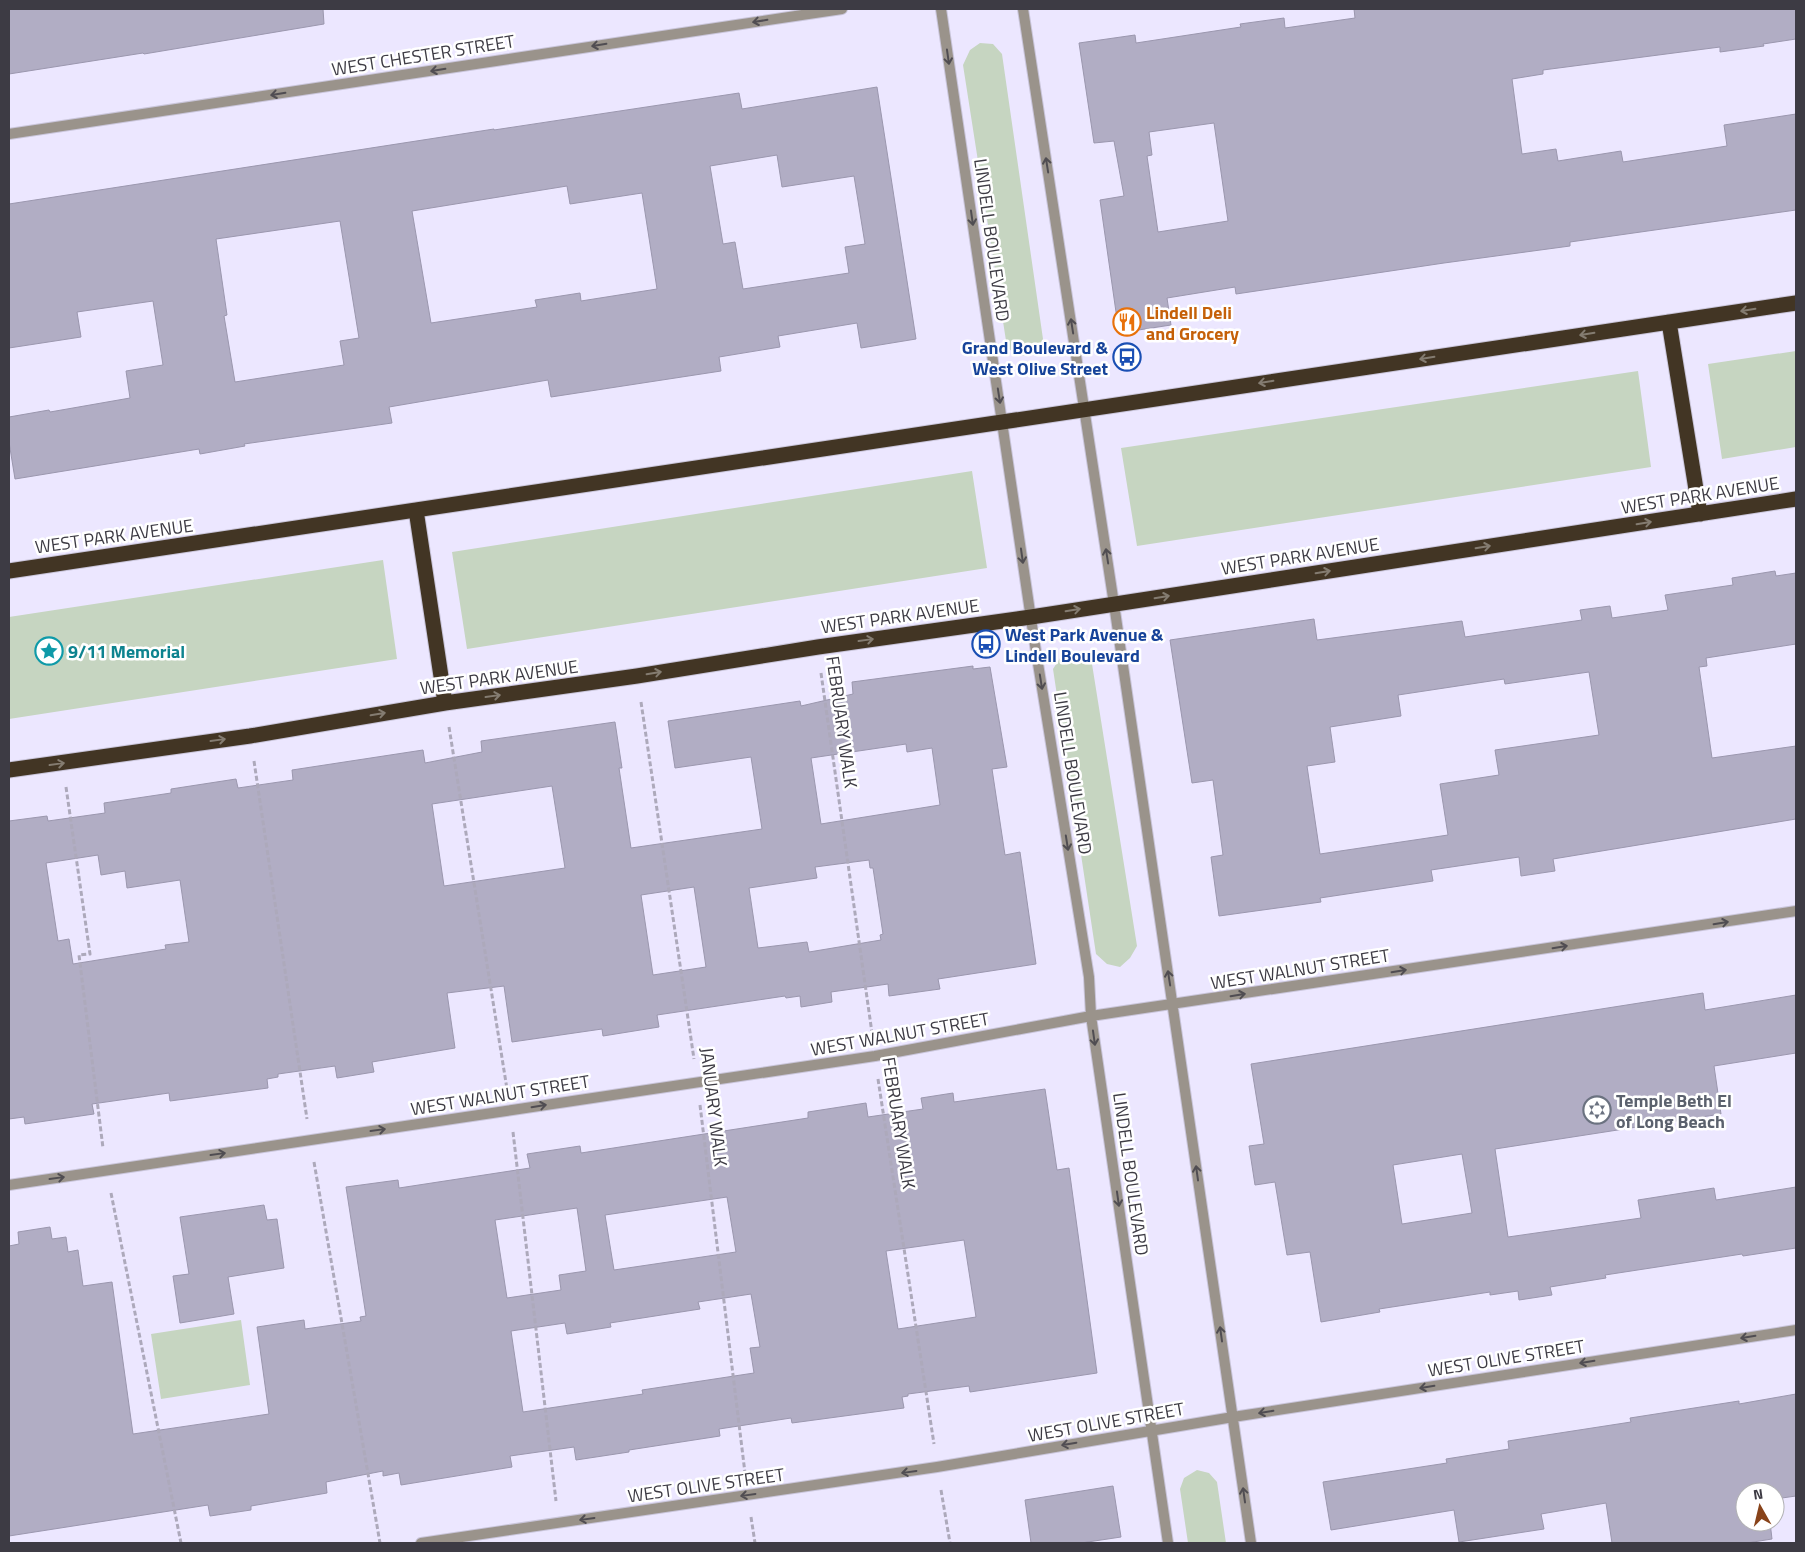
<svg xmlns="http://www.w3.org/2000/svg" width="1805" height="1552" font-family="'Titillium Web',sans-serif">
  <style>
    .green { fill: #c6d5c1 }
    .building { fill: #b1adc4; stroke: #9b97ae; fill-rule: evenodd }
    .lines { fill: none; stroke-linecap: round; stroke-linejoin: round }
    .street-casing { stroke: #c9c5da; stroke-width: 12 }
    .highway-casing { stroke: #c9c5da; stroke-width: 17 }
    .path { stroke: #ada9bb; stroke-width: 3; stroke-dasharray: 5 2.5; stroke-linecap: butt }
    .street { stroke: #9a938b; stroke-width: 10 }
    .highway { stroke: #423524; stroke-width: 15 }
    .oneway { stroke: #504d52 }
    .oneway2 { stroke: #847c71 }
    .labels { text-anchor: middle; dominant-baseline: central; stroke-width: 5; stroke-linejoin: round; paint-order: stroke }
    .street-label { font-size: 18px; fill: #3d3b44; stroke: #fff }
    .food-label { font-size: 18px; font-weight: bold; fill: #c56008; stroke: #fff; text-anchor: start }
    .transit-label { font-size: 18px; font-weight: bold; fill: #164399; stroke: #fff; text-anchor: end }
    .culture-label { font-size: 18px; font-weight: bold; fill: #0d838f; stroke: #fff; text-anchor: start }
    .worship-label { font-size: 18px; font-weight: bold; fill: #5b616d; stroke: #fff; text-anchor: start }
  </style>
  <rect width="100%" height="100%" fill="#ece7ff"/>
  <path class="green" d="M980,43l13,1 9,10 41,285 -5,11 -11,6 -12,-2 -8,-7 -44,-282 7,-15z
    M1796,351v96l-74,12 -14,-95z
    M1638,371l13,96 -514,79 -16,-98z
    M972,471l15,97 -520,81 -15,-97z
    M383,560l14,99 -388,60v-102z
    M1070,653l13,2 9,9 45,282 -7,12 -10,9 -13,-3 -11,-10 -43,-285 7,-11z
    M241,1320l9,65 -89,14 -10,-65z
    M1197,1470l12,3 8,9 9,61h-38l-8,-54 4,-11z"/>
  <path class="building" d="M9,9h314l1,15 -180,30 -1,-1 -134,21z
    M1354,9h442v30l-33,5 1,2 -44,6v-5l-177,23v4l-31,5 10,75 34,-5 2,12 63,-10 2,11 104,-16 -3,-21 72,-11v96l-226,32v4l-126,17 -208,31 -1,-7 -68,11 4,27 -52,8 -19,-133 24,-4 -10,-55 -20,2 -15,-100 56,-8 1,8 105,-16 -1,-3 44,-6 1,10 70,-10zM1214,123l14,98 -70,11 -11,-76 5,-1 -3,-23z
    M877,87l39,252 -55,9 -4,-25 -79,13 2,11 -61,10 2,14 -170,26 -3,-17 -159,27 3,16 -148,21 1,2 -45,8 -1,-5 -184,30 -6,-37v-25l40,-7 1,2 80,-14 -4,-27 37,-6 -10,-64 -76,11 4,25 -72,11v-144l485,-75v1l245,-37 3,16zM777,155l5,32 72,-11 11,68 -20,3 4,26 -106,16 -8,-47 -12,2 -13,-78zM567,186l3,18 72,-11 15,96 -76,12 -1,-8 -45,7 2,7 -106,16 -19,-112zM340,221l19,117 -19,3 4,24 -109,17 -11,-66 3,-1 -11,-76z
    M1775,571l1,5 20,-3v71l-90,14 1,8 -8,1 13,91 84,-12v73l-243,40 2,12 -34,5 -2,-19 -88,13 2,11 -113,17 1,4 -102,14 -8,-59 12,-2 -10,-75 -21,3 -22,-143 144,-21 3,21 145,-19 3,16 117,-17 -2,-10 30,-4 2,12 56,-8 -3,-15 68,-10 -1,-7zM1589,672l10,63 -104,15 4,25 -59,9 8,51 -128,19 -13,-88 28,-4 -5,-35 71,-11 -3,-21 106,-16 1,5z
    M973,666v3l17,-2 17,100 -15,2 13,86 15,-3 16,112 -98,15 2,10 -51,7 -1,-12 -57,8 1,10 -31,5 -1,-11 -14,2 -1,-2 -128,19 2,12 -56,9 -1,-7 -90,13 -8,-56 -57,7 8,55 -83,14 2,10 -37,6 -2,-12 -57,8v3l-11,2 1,9 -98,13 -1,-8 -77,11 2,10 -69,10 -1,-7 -15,2v-298l38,-5 1,5 57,-8 -1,-10 67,-10v-4l65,-10 2,9 55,-8 -1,-10 131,-20 2,13 57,-11 -1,-11 134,-19 7,46h-3l12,80 131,-19 -11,-72 -76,11 -7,-47 132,-20 1,5 52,-12 -1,-12zM906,744l1,8 25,-4 8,57 -119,19 -10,-66zM552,786l13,82 -121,18 -12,-82zM98,855l3,20 24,-4 2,17 53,-8 9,62 -24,3 1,4 -93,15 -4,-25 -11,2 -12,-78zM869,860l1,8h3l10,66 -3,1 1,5 -72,12 -2,-10 -49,6 -9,-60 68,-10 -2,-11zM694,887l12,80 -53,8 -12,-80z
    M1703,993l2,17 91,-15v58l-82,13 7,48 -226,35 13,88 133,-19 -3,-18 76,-12 2,12 80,-13v61l-53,8 -1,-2 -137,21 1,3 -56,9 2,8 -33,5 -1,-9 -28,4v-3l-111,17 1,3 -59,10 -11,-70 -23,3 -12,-73 -20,3 -6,-39 15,-2 -13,-80zM1462,1154l10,59 -70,11 -9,-59z
    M1045,1089l12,81 12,-2 28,205 -127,19 -1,-6 -61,8v2l-6,1 2,11 -112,15 -1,-5 -72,11 1,7 -91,14v2l-53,8 -2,-13 -64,9 2,11 -111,18 -2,-12 -16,3v-5l-57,11 1,11 -76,13v4l-41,6 -2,-11 -199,31v-290l10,-2 -1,-12 32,-5 2,12 14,-2 2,15 10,-2 5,36 29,-4 21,152 136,-20 -12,-87 47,-7 1,9 56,-8 -1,-4 6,-1 -20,-129 52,-7 1,8 131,-20 -3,-14 53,-8 1,7 227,-35v-6l58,-9 2,14 55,-8 -2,-11 32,-5 1,9zM727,1197l9,55 -122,18 -9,-55zM577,1208l9,63 -27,4 2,15 -54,8 -12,-78zM964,1240l12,77 -78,12 -12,-78zM751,1294l9,53 -10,1 4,25 -112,17 1,4 -120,18 -12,-81 54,-8 2,11 44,-7 -1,-4 90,-14 -2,-7z
    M264,1205l3,15 10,-1 7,49 -56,9 6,37 -54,9 -7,-47 16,-2 -9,-57z
    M1796,1394v102l-21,3v-7h-30v30h25l2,17 -25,4h-135l-6,-40 -65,11 3,15 -85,13 -5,-32 -123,20 -8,-48 124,-19 -1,-4 63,-10 -1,-8 123,-19 -1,-4 109,-17v3z
    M1113,1486l8,51 -40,6h-50l-6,-43z"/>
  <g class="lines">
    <g class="street-casing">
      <path id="street" d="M941,9l93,630 55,338 2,39 77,527
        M1023,9l91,595 137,939
        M9,134l833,-125
        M9,1185l866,-129 216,-40 705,-105
        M421,1543l516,-76 296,-50 563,-87"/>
    </g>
    <g class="highway-casing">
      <path id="highway" d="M1669,322l31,192
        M416,510l29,193
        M9,571l1787,-268
        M9,770l241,-34 195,-33 192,-27 181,-29 213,-30 765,-118"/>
    </g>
    <path class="path" d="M821,673l51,360
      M641,702l53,357
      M449,727l58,362
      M254,761l53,358
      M66,787l24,167 -11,1 24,193
      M878,1079l56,365
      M700,1105l45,368
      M513,1132l43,369
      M314,1162l66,381
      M111,1193l70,350
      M941,1490l9,53
      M751,1517l4,26"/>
    <use href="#street" class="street"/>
    <use href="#highway" class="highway"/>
  </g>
  <defs><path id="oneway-shaft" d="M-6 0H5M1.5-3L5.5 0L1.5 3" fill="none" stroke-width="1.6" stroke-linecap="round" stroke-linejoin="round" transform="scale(1.25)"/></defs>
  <g class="oneway">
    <use href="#oneway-shaft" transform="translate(760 21) rotate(171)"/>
    <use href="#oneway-shaft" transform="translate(599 45) rotate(171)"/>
    <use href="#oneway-shaft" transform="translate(948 57) rotate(82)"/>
    <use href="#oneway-shaft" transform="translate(438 70) rotate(171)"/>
    <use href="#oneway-shaft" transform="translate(278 94) rotate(171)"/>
    <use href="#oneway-shaft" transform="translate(1047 165) rotate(-99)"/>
    <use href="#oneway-shaft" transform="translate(972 218) rotate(82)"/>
    <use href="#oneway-shaft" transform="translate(1072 326) rotate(-99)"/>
    <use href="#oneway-shaft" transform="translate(999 396) rotate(81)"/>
    <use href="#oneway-shaft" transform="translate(1022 556) rotate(82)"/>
    <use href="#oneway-shaft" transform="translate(1107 556) rotate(-99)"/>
    <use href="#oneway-shaft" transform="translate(1041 682) rotate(81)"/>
    <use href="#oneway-shaft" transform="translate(1067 843) rotate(81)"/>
    <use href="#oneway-shaft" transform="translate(1721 923) rotate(-9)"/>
    <use href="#oneway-shaft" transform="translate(1560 947) rotate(-9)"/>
    <use href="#oneway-shaft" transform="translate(1399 971) rotate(-9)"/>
    <use href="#oneway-shaft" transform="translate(1169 978) rotate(-99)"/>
    <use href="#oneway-shaft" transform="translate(1238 995) rotate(-9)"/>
    <use href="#oneway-shaft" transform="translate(1094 1038) rotate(82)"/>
    <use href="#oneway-shaft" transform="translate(539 1106) rotate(-9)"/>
    <use href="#oneway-shaft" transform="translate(378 1130) rotate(-8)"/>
    <use href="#oneway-shaft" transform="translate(218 1154) rotate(-8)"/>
    <use href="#oneway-shaft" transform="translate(1197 1173) rotate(-98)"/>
    <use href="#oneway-shaft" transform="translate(57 1178) rotate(-8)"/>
    <use href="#oneway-shaft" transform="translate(1118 1199) rotate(82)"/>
    <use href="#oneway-shaft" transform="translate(1221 1334) rotate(-98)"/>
    <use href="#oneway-shaft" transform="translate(1748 1337) rotate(171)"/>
    <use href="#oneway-shaft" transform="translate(1587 1362) rotate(171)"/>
    <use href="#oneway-shaft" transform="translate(1427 1387) rotate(171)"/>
    <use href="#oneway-shaft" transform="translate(1266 1412) rotate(171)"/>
    <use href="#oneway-shaft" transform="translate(1069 1444) rotate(170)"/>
    <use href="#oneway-shaft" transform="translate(909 1472) rotate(172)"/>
    <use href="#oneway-shaft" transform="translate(748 1495) rotate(172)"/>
    <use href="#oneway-shaft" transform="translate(1244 1495) rotate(-98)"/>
    <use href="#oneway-shaft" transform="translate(587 1519) rotate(172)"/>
  </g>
  <g class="oneway2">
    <use href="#oneway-shaft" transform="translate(1748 310) rotate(171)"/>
    <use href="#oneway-shaft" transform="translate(1587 334) rotate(171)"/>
    <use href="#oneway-shaft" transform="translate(1427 358) rotate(171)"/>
    <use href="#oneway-shaft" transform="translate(1266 382) rotate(171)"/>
    <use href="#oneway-shaft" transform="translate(1644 523) rotate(-9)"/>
    <use href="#oneway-shaft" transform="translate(1483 547) rotate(-9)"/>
    <use href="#oneway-shaft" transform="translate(1323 572) rotate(-9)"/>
    <use href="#oneway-shaft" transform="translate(1162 597) rotate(-9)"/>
    <use href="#oneway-shaft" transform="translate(1073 610) rotate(-9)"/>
    <use href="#oneway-shaft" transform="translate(866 640) rotate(-8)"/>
    <use href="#oneway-shaft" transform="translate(654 673) rotate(-9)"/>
    <use href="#oneway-shaft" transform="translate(493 696) rotate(-8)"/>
    <use href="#oneway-shaft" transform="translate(378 714) rotate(-10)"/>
    <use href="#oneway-shaft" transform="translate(218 740) rotate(-8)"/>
    <use href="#oneway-shaft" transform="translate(57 764) rotate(-8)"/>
  </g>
  <defs>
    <g id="restaurant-ring" transform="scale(1.4375)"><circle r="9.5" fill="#fff" stroke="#e8710a" stroke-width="1.5"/><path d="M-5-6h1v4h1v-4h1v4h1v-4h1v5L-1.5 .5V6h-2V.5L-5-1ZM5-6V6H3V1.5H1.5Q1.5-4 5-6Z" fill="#e8710a"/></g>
    <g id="bus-ring" transform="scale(1.4375)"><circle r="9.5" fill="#fff" stroke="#1a4fb4" stroke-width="1.5"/><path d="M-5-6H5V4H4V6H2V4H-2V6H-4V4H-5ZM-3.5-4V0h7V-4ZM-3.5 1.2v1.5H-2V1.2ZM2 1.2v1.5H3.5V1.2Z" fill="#1a4fb4"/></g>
    <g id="sight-ring" transform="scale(1.4375)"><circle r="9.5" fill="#fff" stroke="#0f9aa8" stroke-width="1.5"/><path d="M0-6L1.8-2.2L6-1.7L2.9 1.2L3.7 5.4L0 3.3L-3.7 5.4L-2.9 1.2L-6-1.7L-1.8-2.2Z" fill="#0f9aa8"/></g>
    <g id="synagogue-ring" transform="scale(1.4375)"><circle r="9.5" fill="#fff" stroke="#6b7280" stroke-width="1.5"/><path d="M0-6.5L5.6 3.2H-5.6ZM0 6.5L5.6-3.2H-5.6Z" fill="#6b7280"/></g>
  </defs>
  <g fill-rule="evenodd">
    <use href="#restaurant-ring" x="1127" y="322"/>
    <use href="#bus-ring" x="1127" y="357"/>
    <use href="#bus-ring" x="986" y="644"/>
    <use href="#sight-ring" x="49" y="651"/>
    <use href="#synagogue-ring" x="1597" y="1110"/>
  </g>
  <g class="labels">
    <g class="street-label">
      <text transform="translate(423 55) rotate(-9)">WEST CHESTER STREET</text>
      <text transform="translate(992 240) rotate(82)">LINDELL BOULEVARD</text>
      <text transform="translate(1700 495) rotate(-9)">WEST PARK AVENUE</text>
      <text transform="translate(114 536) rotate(-8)">WEST PARK AVENUE</text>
      <text transform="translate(1300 556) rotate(-9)">WEST PARK AVENUE</text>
      <text transform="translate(900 616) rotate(-8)">WEST PARK AVENUE</text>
      <text transform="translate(499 677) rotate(-8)">WEST PARK AVENUE</text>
      <text transform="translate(842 722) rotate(82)">FEBRUARY WALK</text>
      <text transform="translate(1073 773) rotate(81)">LINDELL BOULEVARD</text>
      <text transform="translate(1300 969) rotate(-9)">WEST WALNUT STREET</text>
      <text transform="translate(900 1034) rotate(-10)">WEST WALNUT STREET</text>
      <text transform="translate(500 1095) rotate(-9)">WEST WALNUT STREET</text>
      <text transform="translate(714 1107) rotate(83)">JANUARY WALK</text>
      <text transform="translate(899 1123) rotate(81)">FEBRUARY WALK</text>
      <text transform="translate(1131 1174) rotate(82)">LINDELL BOULEVARD</text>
      <text transform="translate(1506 1358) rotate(-9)">WEST OLIVE STREET</text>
      <text transform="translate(1106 1422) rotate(-10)">WEST OLIVE STREET</text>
      <text transform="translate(706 1485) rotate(-8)">WEST OLIVE STREET</text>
    </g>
    <g class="food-label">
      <text x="1146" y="312">Lindell Deli<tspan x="1146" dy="21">and Grocery</tspan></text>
    </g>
    <g class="transit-label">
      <text x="1108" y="347">Grand Boulevard &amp;<tspan x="1108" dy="21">West Olive Street</tspan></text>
      <text x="1005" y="634" text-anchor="start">West Park Avenue &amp;<tspan x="1005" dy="21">Lindell Boulevard</tspan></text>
    </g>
    <g class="culture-label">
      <text x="68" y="651">9/11 Memorial</text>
    </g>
    <g class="worship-label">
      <text x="1616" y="1100">Temple Beth El<tspan x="1616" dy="21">of Long Beach</tspan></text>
    </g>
  </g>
  <rect width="1805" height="1552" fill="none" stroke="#3d3b44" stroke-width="20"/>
  <g transform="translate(1760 1507) rotate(352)"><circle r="24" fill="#ffffff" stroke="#b1b1b4"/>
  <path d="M0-4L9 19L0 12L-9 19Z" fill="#88431a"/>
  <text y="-8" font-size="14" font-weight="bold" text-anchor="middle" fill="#3d3b44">N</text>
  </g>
</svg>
